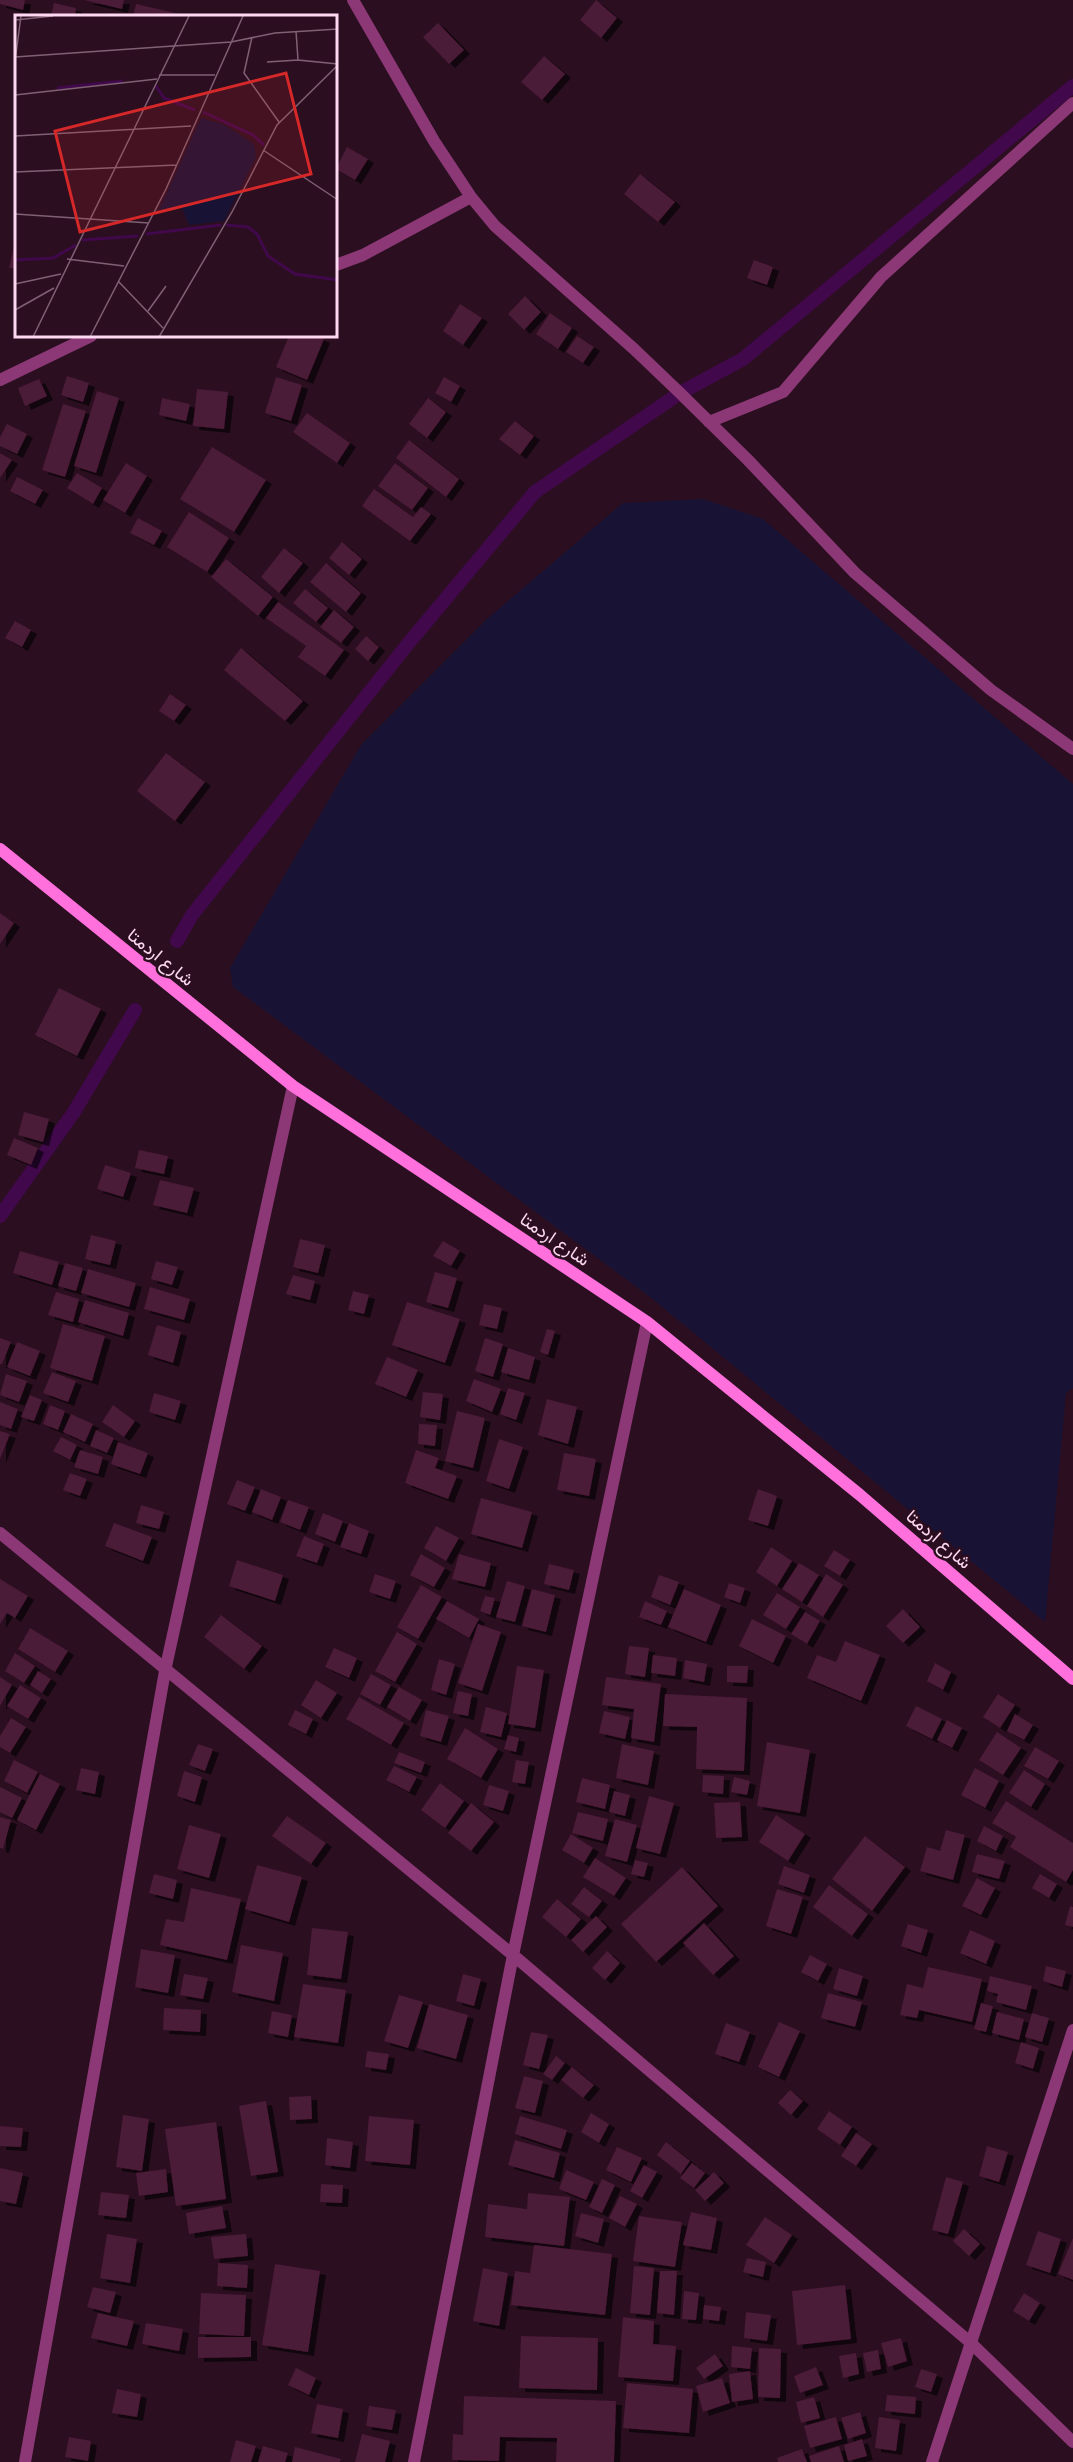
<svg xmlns="http://www.w3.org/2000/svg" width="1073" height="2462" font-family="'Public Sans',Vazirmatn,sans-serif">
  <style>
    .green { fill: #181235 }
    .lines { fill: none; stroke-linecap: round; stroke-linejoin: round }
    .stream { stroke: #41084b; stroke-width: 14 }
    .building { fill: #4c1a37; filter: url(#shadow) }
    .minor { stroke: #8c3876; stroke-width: 12 }
    .secondary { stroke: #ff70dc; stroke-width: 12 }
    .labels { text-anchor: middle; dominant-baseline: central; stroke-width: 5; stroke-linejoin: round; paint-order: stroke }
    .street-label { font-size: 18px; fill: #ffd9f2; stroke: #2b0f20 }
    .inset-river { fill: none; stroke: #41084b; stroke-width: 3 }
    .inset-road { fill: none; stroke: #806074; stroke-width: 1.5 }
    .view { fill: #d62828; fill-opacity: 0.15; stroke: #d62828; stroke-width: 3 }
    .inset-edge { fill: none; stroke: #ffd9f2; stroke-width: 3 }
  </style>
  <defs>
    <filter id="shadow"><feDropShadow dx="6" dy="4" stdDeviation="0" flood-color="#0009"/></filter>
  </defs>
  <rect width="100%" height="100%" fill="#2b0f20"/>
  <path class="green" d="M703,499l60,20 310,265v604l-7,5 -21,229 -395,-325 -417,-310 -3,-19 131,-223 127,-127 135,-115z"/>
  <g class="lines">
    <path class="stream" d="M177,941l15,-26 215,-270 128,-153 145,-99 63,-34 330,-273
      M0,1216l74,-104 61,-102"/>
  </g>
  <path class="building" d="M0,0h25l-2,10 -23,-6z
    M84,0h40l-2,9z
    M596,0l21,18 -16,20 -21,-18z
    M54,3l22,5 -1,8h-24z
    M136,4l52,12h-55z
    M438,23l26,27 -15,14 -26,-27z
    M544,56l21,18 -23,26 -21,-18z
    M347,147l21,12 -13,21 -19,-11z
    M640,174l35,28 -17,20 -34,-28z
    M16,238v31l-7,-1z
    M754,260l19,7 -6,18 -20,-7z
    M525,296l16,16 -17,18 -16,-16z
    M460,304l22,14 -19,27 -20,-14z
    M550,313l22,15 -14,21 -22,-15z
    M289,336h28l7,3 -17,41 -31,-13z
    M577,336l17,11 -11,16 -17,-11z
    M67,376l22,7 -6,19 -22,-7z
    M276,377l26,8 -11,36 -26,-8z
    M444,377l16,9 -9,16 -16,-9z
    M39,379l8,17 -22,10 -7,-18z
    M197,389l31,3 -4,37 -31,-3z
    M97,391l22,7 -23,75 -22,-7z
    M162,398l28,6 -4,17 -27,-6z
    M428,398l18,14 -19,26 -18,-14z
    M63,404l23,7 -21,66 -23,-7z
    M307,413l43,30 -13,20 -44,-31z
    M515,421l19,15 -14,19 -21,-16z
    M7,424l20,10 -10,20 -17,-8v-9z
    M409,440l50,39 -13,18 -50,-39z
    M212,447l54,33 -32,52 -54,-33z
    M0,453l12,7 -12,18z
    M126,463l21,13 -22,37 -22,-13z
    M395,463l33,25 -16,22 -34,-24z
    M77,473l25,15 -9,16 -26,-16z
    M17,477l26,13 -8,14 -25,-13z
    M374,489l39,28 8,-10 10,7 -21,27 -48,-35z
    M189,512l40,26 -22,34 -40,-25z
    M138,518l24,13 -8,14 -24,-12z
    M342,542l20,17 -13,16 -20,-17z
    M284,548l19,15 -24,30 -18,-16z
    M226,559l47,38 -15,19 -47,-39z
    M326,563l35,30 -15,19 -36,-30z
    M305,589l23,19 -12,14 -23,-19z
    M278,602l66,48 -19,26 -27,-19 8,-11 -40,-28z
    M334,610l20,17 -13,16 -21,-16z
    M15,621l16,9 -9,17 -17,-9z
    M366,636l13,11 -11,14 -13,-12z
    M241,648l62,53 -18,20 -61,-51z
    M170,694l16,11 -12,16 -15,-10z
    M166,753l39,29 -30,39 -38,-30z
    M0,913l14,10 -14,21z
    M59,988l42,21 -24,47 -42,-21z
    M24,1112l25,7 -6,23 -25,-7z
    M14,1138l24,10 -7,17 -24,-10z
    M139,1150l29,6 -4,18 -29,-6z
    M105,1165l26,8 -8,24 -26,-8z
    M160,1180l34,8 -7,25 -34,-8z
    M91,1235l25,6 -6,24 -25,-6z
    M300,1239l25,6 -7,28 -25,-6z
    M443,1241l17,10 -9,15 -18,-10z
    M20,1251l39,11 -7,23 -39,-12z
    M156,1261l22,6 -6,18 -21,-6z
    M65,1263l18,5 -7,23 -18,-5z
    M88,1269l48,14 -7,24 -48,-14z
    M435,1272l22,6 -9,30 -22,-6z
    M293,1275l22,6 -5,19 -24,-6z
    M150,1287l40,12 -6,21 -40,-11z
    M353,1291l16,4 -5,19 -16,-4z
    M56,1292l23,7 -6,23 -25,-7z
    M85,1300l44,13 -6,23 -45,-14z
    M407,1302l53,17 -15,44 -53,-18z
    M484,1304l18,4 -5,21 -18,-4z
    M63,1324l42,12 -13,45 -42,-13z
    M157,1325l24,7 -8,31 -25,-8z
    M547,1329l8,2 -7,24 -8,-3z
    M0,1338l11,4 -9,22h-2z
    M485,1338l18,6 -10,33 -18,-6z
    M17,1342l23,9 -10,25 -23,-9z
    M508,1348l27,9 -6,23 -28,-8z
    M387,1357l31,13 -12,27 -31,-13z
    M52,1372l24,9 -8,21 -25,-9z
    M6,1374l21,7 -8,21 -19,-7z
    M474,1379l27,10 -9,23 -26,-11z
    M508,1388l17,5 -9,27 -16,-6z
    M423,1392l20,2 -3,26 -20,-3z
    M154,1393l27,8 -6,19 -26,-8z
    M30,1395l12,5 -8,21 -13,-4z
    M547,1399l30,8 -9,37 -30,-9z
    M0,1402l18,7 -7,20 -11,-4z
    M50,1405l15,6 -7,19 -15,-6z
    M113,1405l22,16 -11,16 -22,-15z
    M457,1411l28,7 -12,50 -28,-7z
    M71,1414l22,10 -8,18 -22,-10z
    M419,1424l18,1 -2,21 -17,-2z
    M96,1430l18,8 -7,15 -17,-7z
    M0,1431l10,3 -10,25z
    M61,1437l16,8 -7,15 -17,-9z
    M499,1439l24,8 -14,42 -23,-8z
    M118,1442l30,11 -8,21 -29,-10z
    M80,1450l23,7 -5,17 -24,-7z
    M416,1450l23,8 -4,10 22,8 -9,23 -43,-16z
    M564,1453l32,6 -7,37 -32,-6z
    M70,1473l17,6 -7,17 -17,-6z
    M237,1480l18,7 -10,24 -18,-7z
    M261,1489l20,8 -9,23 -20,-8z
    M758,1489l19,7 -9,30 -20,-6z
    M481,1498l51,14 -10,36 -51,-14z
    M288,1500l21,7 -9,23 -20,-8z
    M141,1505l23,7 -5,17 -23,-6z
    M323,1513l20,8 -8,21 -20,-8z
    M114,1523l38,14 -9,24 -38,-15z
    M349,1523l20,8 -8,23 -21,-7z
    M436,1526l23,12 -13,23 -22,-13z
    M304,1536l20,8 -7,19 -21,-7z
    M771,1547l21,14 -15,25 -21,-14z
    M834,1550l16,10 -10,16 -16,-10z
    M421,1554l24,14 -11,19 -24,-12z
    M459,1554l32,9 -6,24 -33,-8z
    M237,1560l46,15 -8,26 -46,-15z
    M799,1563l20,12 -17,27 -20,-13z
    M549,1564l25,6 -5,20 -25,-6z
    M375,1574l21,7 -6,18 -21,-7z
    M826,1574l17,11 -20,32 -16,-11z
    M659,1575l20,7 -9,23 -19,-8z
    M0,1579l28,17 -13,22 -8,-5 -7,11z
    M507,1581l18,5 -10,36 -19,-5z
    M729,1583l16,5 -5,15 -16,-6z
    M421,1585l21,12 -24,42 -21,-12z
    M532,1589l23,6 -9,37 -24,-6z
    M684,1589l37,16 -15,37 -38,-15z
    M777,1593l23,14 -14,22 -23,-14z
    M485,1596l10,2 -5,17 -10,-4z
    M447,1601l32,18 -10,19 -33,-19z
    M645,1601l22,10 -6,14 -22,-8z
    M903,1609l17,18 -17,16 -17,-17z
    M805,1612l15,9 -13,23 -16,-10z
    M221,1615l41,31 -18,23 -40,-32z
    M752,1619l34,17 -13,27 -34,-17z
    M478,1624l23,8 -19,59 -24,-8z
    M30,1628l38,23 -13,21 -37,-23z
    M397,1632l20,12 -22,38 -20,-11z
    M845,1641l35,14 -19,46 -54,-23 10,-23 19,7z
    M629,1646l20,2 -4,29 -20,-3z
    M334,1648l23,10 -8,20 -24,-11z
    M15,1653l20,13 -11,17 -19,-12z
    M653,1655l24,3 -2,18 -24,-3z
    M439,1659l16,5 -9,31 -15,-5z
    M685,1660l22,4 -3,18 -21,-4z
    M935,1663l16,9 -8,18 -16,-9z
    M517,1666l27,4 -9,58 -27,-4z
    M727,1666h21l-1,17 -20,-1z
    M38,1671l13,8 -9,14 -12,-8z
    M371,1674l20,11 -11,20 -20,-11z
    M0,1677l12,8 -12,21z
    M606,1677l55,7 -7,58 -23,-4 3,-29 -32,-4z
    M316,1680l21,13 -16,25 -20,-13z
    M20,1685l21,13 -13,21 -21,-13z
    M399,1687l23,13 -12,21 -23,-14z
    M458,1691l14,3 -4,22 -15,-3z
    M665,1694l82,4 -3,73 -48,-2 1,-42 -34,-1z
    M998,1694l17,11 -15,23 -17,-11z
    M359,1697l45,26 -13,22 -45,-26z
    M916,1706l26,13 -10,20 -26,-13z
    M486,1707l21,6 -6,24 -21,-5z
    M295,1710l18,9 -7,15 -18,-9z
    M426,1710l23,6 -8,26 -21,-6z
    M604,1711l26,6 -5,22 -26,-6z
    M1015,1714l18,11 -9,15 -17,-9z
    M11,1718l15,9 -16,26 -10,-6v-11z
    M947,1720l15,8 -10,20 -15,-8z
    M465,1728l33,21 -17,29 -34,-19z
    M997,1732l24,16 -18,27 -24,-15z
    M508,1735l11,3 -3,14 -12,-3z
    M767,1742l43,8 -10,63 -43,-7z
    M198,1744l15,5 -8,22 -16,-6z
    M622,1744l32,7 -6,34 -32,-7z
    M1035,1747l24,14 -11,18 -24,-13z
    M399,1752l26,10 -4,11 -27,-10z
    M14,1760l24,12 -11,21 -23,-12z
    M516,1760l13,2 -4,22 -13,-2z
    M394,1766l23,11 -8,15 -23,-12z
    M81,1768l18,4 -4,22 -19,-4z
    M975,1768l24,13 -14,27 -24,-13z
    M1024,1770l21,14 -14,23 -22,-14z
    M184,1771l18,6 -7,25 -18,-6z
    M40,1774l20,10 -24,46 -19,-10z
    M703,1775l21,1 -1,18 -21,-2z
    M734,1777l16,4 -3,14 -16,-3z
    M582,1778l28,7 -5,24 -29,-7z
    M440,1783l24,18 -19,27 -24,-18z
    M489,1785l20,6 -6,20 -20,-6z
    M0,1787l22,11 -10,20 -12,-6z
    M614,1791l16,4 -5,21 -16,-4z
    M649,1796l25,7 -14,51 -24,-6z
    M1006,1801l67,42v27l-7,12 -56,-35 6,-10 -24,-14z
    M740,1802l2,35 -26,1 -2,-35z
    M471,1803l23,19 -23,29 -23,-18z
    M578,1812l30,7 -5,22 -31,-8z
    M776,1815l29,19 -17,27 -29,-19z
    M287,1816l39,27 -15,21 -39,-28z
    M0,1817l11,3 -8,29 -3,-1z
    M615,1819l22,6 -10,37 -22,-6z
    M189,1825l32,9 -12,44 -32,-9z
    M984,1826l19,10 -7,15 -19,-10z
    M946,1830l19,5 -12,45 -33,-9 7,-24 13,4z
    M571,1834l22,14 -9,15 -22,-13z
    M865,1836l40,31 -33,44 -40,-32z
    M977,1854l28,7 -6,18 -27,-7z
    M595,1858l31,20 -12,18 -31,-19z
    M635,1860l13,3 -4,14 -13,-3z
    M257,1865l45,12 -13,45 -44,-13z
    M784,1866l26,9 -6,18 -26,-9z
    M682,1867l36,39 -62,56 -35,-38z
    M154,1874l23,6 -4,19 -24,-6z
    M1040,1874l17,10 -8,14 -17,-10z
    M977,1878l18,10 -14,27 -19,-9z
    M829,1885l39,29 -16,22 -39,-29z
    M584,1887l18,14 -13,16 -18,-13z
    M191,1888l50,11 -14,61 -67,-15 6,-26 18,3z
    M777,1889l26,8 -12,37 -25,-8z
    M557,1899l24,20 -15,18 -24,-20z
    M1070,1906l3,1v20l-8,-2z
    M596,1916l11,11 -24,25 -12,-12z
    M704,1923l30,33 -21,19 -30,-32z
    M908,1924l20,6 -7,23 -20,-7z
    M312,1928l36,4 -7,47 -34,-4z
    M970,1930l25,11 -9,23 -26,-11z
    M241,1945l42,8 -9,48 -42,-9z
    M141,1949l34,6 -7,38 -33,-6z
    M607,1951l13,12 -15,17 -13,-12z
    M810,1955l17,9 -9,17 -17,-9z
    M1046,1966l20,5 -4,16 -19,-6z
    M928,1967l54,12 -10,43 -53,-12 -2,8 -17,-3 7,-31 16,4z
    M839,1968l24,8 -6,20 -24,-7z
    M184,1974l24,4 -5,21 -23,-4z
    M463,1974l18,5 -7,27 -18,-5z
    M990,1976l42,10 -6,24 -30,-8 2,-8 -11,-3z
    M303,1984l43,6 -8,53 -44,-6z
    M828,1993l34,9 -7,25 -34,-9z
    M399,1995l24,7 -15,46 -24,-7z
    M981,2003l12,3 -7,26 -12,-3z
    M429,2004l39,11 -12,44 -39,-11z
    M164,2008l37,2 -1,22 -37,-2z
    M272,2011l20,4 -4,22 -20,-4z
    M997,2012l27,7 -5,21 -27,-7z
    M1032,2013l17,5 -7,24 -17,-5z
    M779,2022l21,9 -21,46 -21,-10z
    M726,2023l24,9 -11,30 -24,-8z
    M531,2032l17,3 -9,34 -16,-4z
    M1021,2042l18,6 -6,21 -18,-6z
    M367,2051l22,3 -3,16 -21,-3z
    M556,2056l9,7 -13,17 -9,-6z
    M572,2067l22,18 -11,13 -22,-18z
    M524,2076l19,5 -8,32 -20,-5z
    M790,2090l13,11 -12,14 -13,-12z
    M311,2096l1,23 -22,1 -1,-23z
    M266,2101l12,71 -27,4 -12,-70z
    M829,2111l23,16 -12,18 -23,-16z
    M591,2113l18,11 -10,19 -18,-11z
    M123,2115l26,4 -7,52 -26,-4z
    M369,2116l45,4 -4,45 -45,-4z
    M520,2116l47,14 -6,19 -46,-15z
    M216,2122l10,77 -50,7 -11,-77z
    M0,2126l23,2 -2,19 -21,-1z
    M856,2133l16,11 -16,22 -15,-10z
    M327,2138l26,4 -3,26 -25,-3z
    M515,2140l45,13 -6,25 -46,-13z
    M666,2142l24,19 -9,13 -24,-19z
    M987,2146l21,6 -9,30 -20,-6z
    M617,2147l25,11 -11,24 -25,-12z
    M692,2163l13,10 -11,15 -14,-10z
    M644,2165l13,7 -15,26 -12,-7z
    M0,2168l23,5 -7,31 -16,-3z
    M166,2169l2,23 -29,4 -3,-23z
    M566,2170l28,12 -8,18 -27,-11z
    M714,2172l10,11 -19,18 -10,-11z
    M946,2177l17,5 -15,52 -16,-4z
    M602,2179l13,6 -13,28 -13,-6z
    M321,2184l22,1 -1,18 -22,-1z
    M101,2192l28,3 -3,23 -28,-3z
    M528,2193l42,4 -6,49 -79,-9 3,-33 39,5z
    M620,2196l17,8 -12,23 -16,-9z
    M222,2206l4,22 -37,6 -3,-21z
    M691,2212l26,6 -6,32 -28,-5z
    M581,2213l23,6 -6,24 -23,-7z
    M639,2216l43,6 -7,45 -42,-6z
    M765,2217l27,18 -18,28 -28,-18z
    M964,2229l16,15 -11,12 -16,-15z
    M1038,2231l23,8 -11,34 -24,-8z
    M107,2234l30,5 -7,44 -30,-5z
    M246,2234l2,22 -34,3 -3,-22z
    M1073,2238v42l-15,-6z
    M534,2245l78,9 -7,61 -94,-10 4,-34 15,2z
    M747,2258l19,4 -3,15 -20,-5z
    M218,2263l30,2 -1,23 -30,-2z
    M275,2264l45,7 -12,81 -46,-7z
    M634,2266l20,2 -4,47 -20,-2z
    M483,2268l25,5 -9,53 -26,-5z
    M660,2271h17l-3,44 -17,-2z
    M845,2285l6,54 -54,6 -5,-54z
    M93,2287l23,5 -6,21 -23,-6z
    M684,2291l15,2 -3,27 -14,-1z
    M201,2293l45,2 -2,41 -45,-2z
    M1024,2293l16,10 -11,18 -16,-10z
    M704,2305l17,2 -2,14 -16,-2z
    M746,2312l25,3 -4,26 -23,-3z
    M98,2313l36,8 -7,25 -36,-8z
    M623,2317l31,4 -1,23 23,2 -3,35 -55,-4z
    M146,2323l37,6 -4,22 -37,-7z
    M521,2336l77,2 -1,52 -78,-2z
    M198,2337h53v20l-53,1z
    M901,2338l6,23 -19,6 -7,-24z
    M732,2346l20,2 -2,21 -19,-2z
    M759,2348l22,1 -1,49 -22,-1z
    M878,2350l3,19 -14,3 -4,-19z
    M856,2353l3,21 -16,4 -4,-22z
    M715,2354l8,12 -19,13 -8,-11z
    M816,2367l7,18 -23,8 -6,-17z
    M296,2368l20,10 -7,17 -21,-10z
    M921,2369l16,5 -6,18 -16,-5z
    M750,2371l3,28 -21,3 -3,-28z
    M722,2378l8,25 -27,9 -7,-26z
    M627,2383l66,6 -4,44 -66,-5z
    M117,2389l24,5 -4,23 -25,-4z
    M887,2395l29,2 -1,17 -30,-3z
    M464,2396l152,5 -2,61h-58l1,-24 -57,-1 -1,24 -47,-1 1,-26 10,1z
    M814,2397l6,21 -19,5 -5,-21z
    M317,2404l26,5 -5,29 -27,-5z
    M369,2406l27,4 -4,20 -26,-4z
    M860,2412l6,21 -18,6 -7,-21z
    M836,2417l6,22 -32,9 -6,-22z
    M879,2417l21,3 -4,31 -21,-3z
    M362,2434l28,7 -5,21h-30z
    M69,2437l22,4 -3,20 -23,-4z
    M862,2439l5,17 -19,5 -4,-16z
    M236,2440l20,6 -5,16h-21z
    M263,2446l25,7 -3,9h-27z
    M839,2446l5,16h-33l-2,-6z
    M295,2447l46,12 -1,3h-48z
    M802,2449l5,13h-29l-1,-4z"/>
  <g class="lines">
    <path class="minor" d="M353,0l81,141 37,56 24,29 139,123 46,44 68,67 107,113 136,117 82,59
      M336,265l27,-10 108,-58
      M0,380l91,-44
      M709,422l74,-30 98,-115 192,-174
      M0,1533l513,422 458,388 102,99
      M25,2462l140,-791 128,-585
      M414,2462l99,-507 134,-633
      M932,2462l141,-432"/>
    <path class="secondary" d="M0,849l293,237 354,236 213,173 213,184"/>
  </g>
  <g class="labels">
    <g class="street-label">
      <text transform="translate(161 957) rotate(39)">شارع اردمتا</text>
      <text transform="translate(555 1239) rotate(34)">شارع اردمتا</text>
      <text transform="translate(939 1539) rotate(41)">شارع اردمتا</text>
    </g>
  </g>
  <g transform="translate(15 15)">
    <rect width="322" height="322" fill="#2b0f20"/>
    <path d="M186,103l24,7 29,19 2,13 -32,64 -35,4 -8,-19 -22,4z" fill="#181235"/>
    <path class="inset-river" d="M141,71l8,12 31,12M42,73l66,-7M188,97l50,23 11,10M211,210l22,2 9,7 11,22 27,18 43,6M131,219l75,-9M67,225l56,-4M0,245l38,-2 23,-13"/>
    <path class="inset-road" d="M0,5l38,-4M281,16l2,29 40,4M237,22l-8,36 35,49M0,42l216,-15 44,-9 63,-4M0,46l6,-45M252,47l31,-2M144,60h56M0,80l142,-16M0,121l176,-10M248,135l75,50M0,157l162,-7M0,199l134,9M52,244l57,7M103,266l45,47M0,269l46,-10M0,295l39,-22M133,296l18,-25M18,322l156,-321M75,322l76,-148 77,-173M144,322l73,-125 45,-87 61,-60"/>
    <path class="view" d="M271,58l25,101 -231,58 -25,-101z"/>
    <rect width="322" height="322" class="inset-edge"/>
  </g>
</svg>
